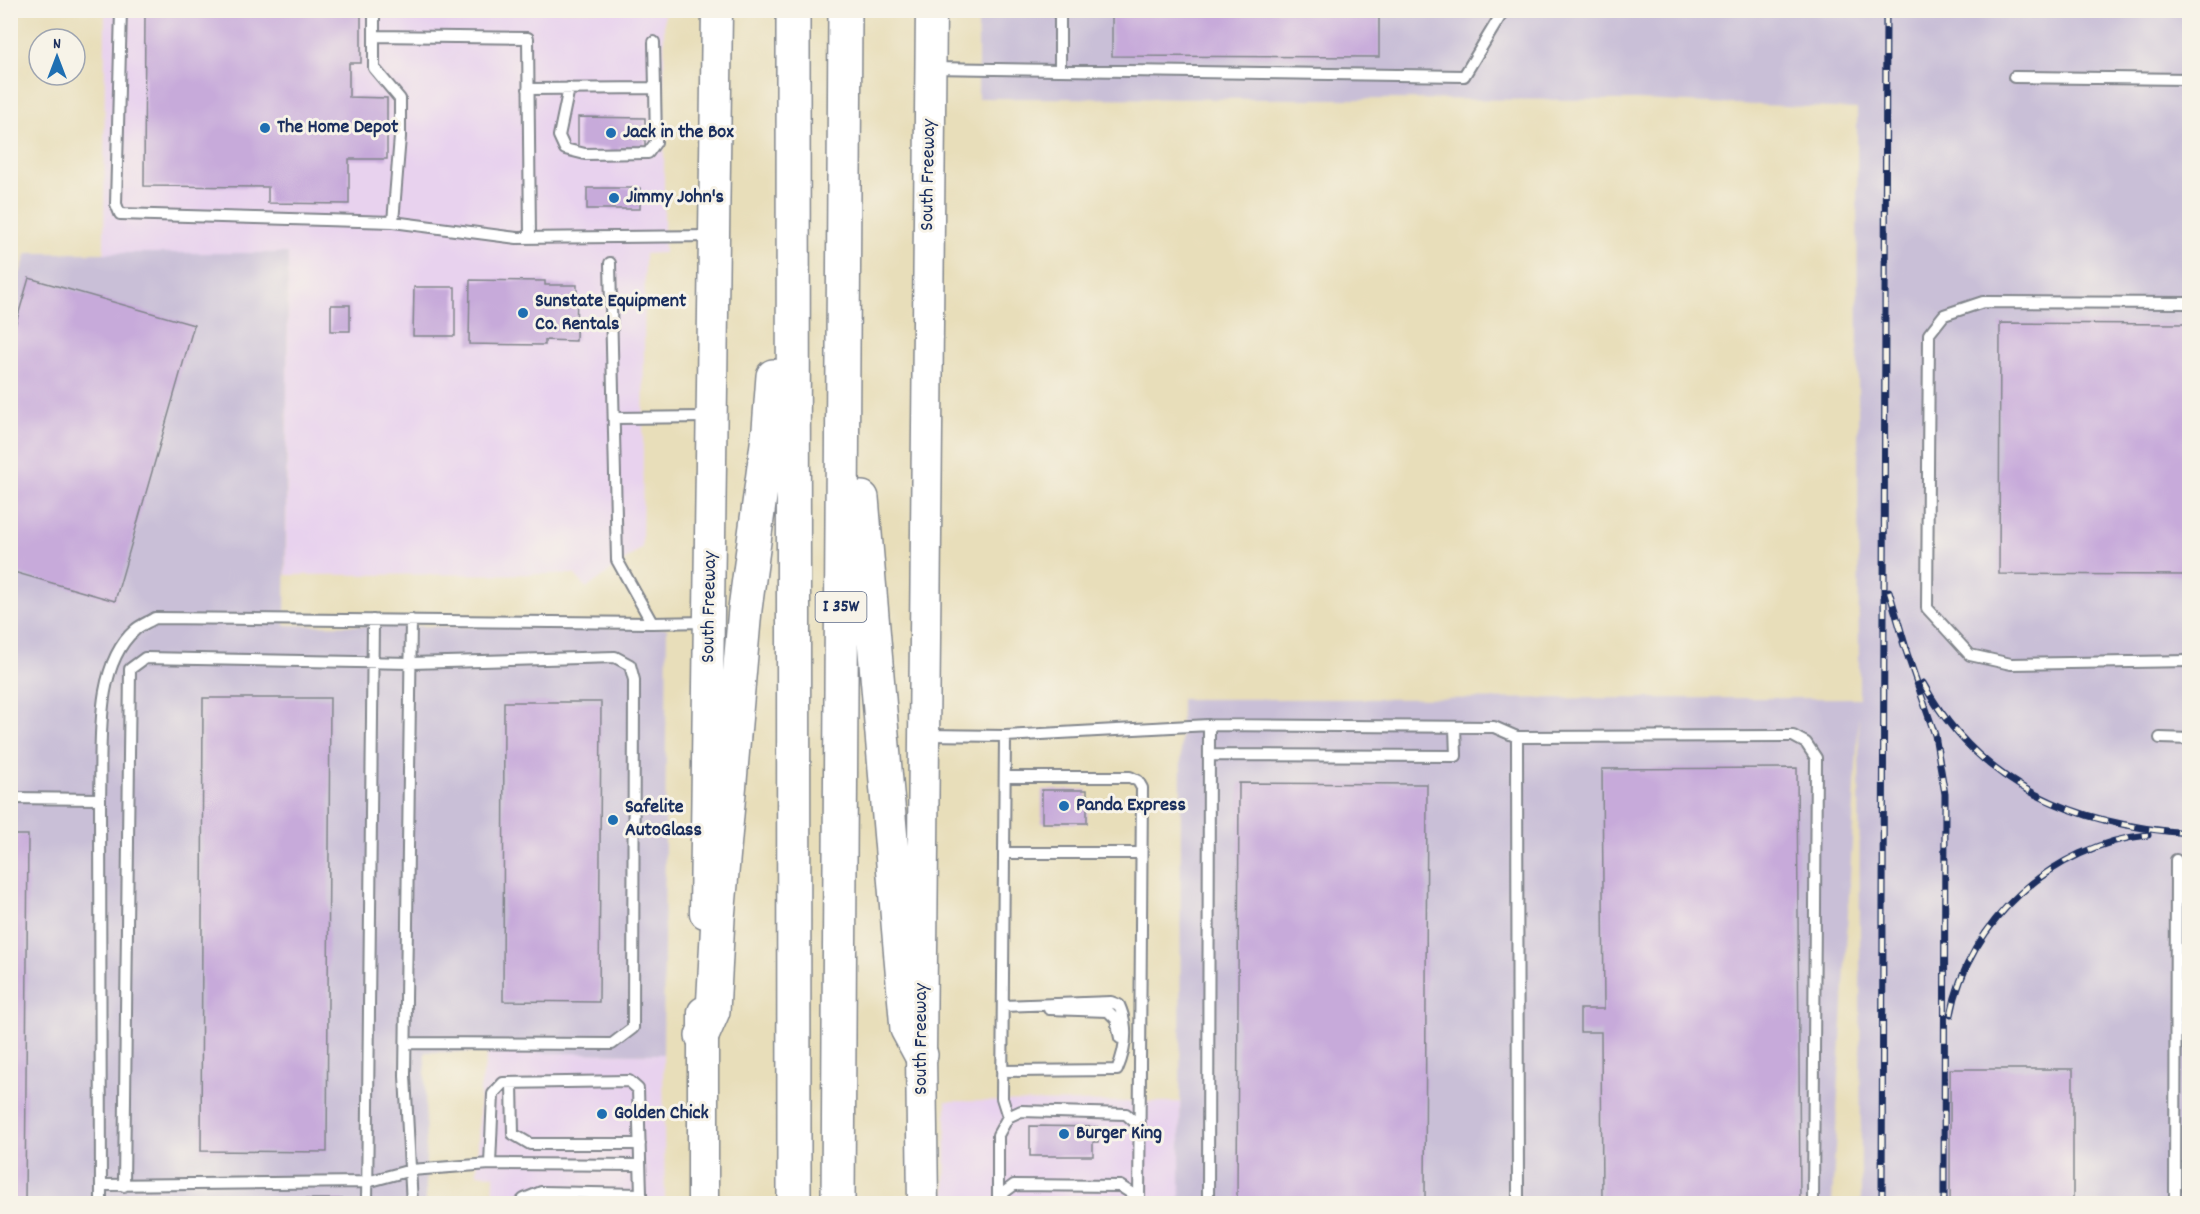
<svg xmlns="http://www.w3.org/2000/svg" width="2200" height="1214" font-family="Dekko,sans-serif">
  <style>
    .built { fill: #e8d2ee }
    .industrial { fill: #c9bfd7 }
    .building { fill: #c7aada }
    .lines { fill: none; stroke-linecap: round; stroke-linejoin: round }
    .service-casing { stroke: #82868c; stroke-width: 14 }
    .secondary-casing { stroke: #82868c; stroke-width: 33 }
    .motorway-casing { stroke: #82868c; stroke-width: 36 }
    .service { stroke: #fff; stroke-width: 10 }
    .secondary { stroke: #fff; stroke-width: 30 }
    .motorway { stroke: #fff; stroke-width: 33 }
    .rail-casing { stroke: #1b2f5e; stroke-width: 7 }
    .rail { stroke: #f7f3e8; stroke-width: 4.5; stroke-dasharray: 14; stroke-linecap: butt }
    .poi-dot { fill: #1f6fb2; stroke: #f7f3e8; stroke-width: 2 }
    .labels { text-anchor: middle; dominant-baseline: central; stroke-width: 6; stroke-linejoin: round; paint-order: stroke }
    .shield { fill: #f7f3e8; stroke: #5d6a87; stroke-width: 1.5 }
    .shield-label { font-size: 18px; font-weight: bold; fill: #1b2f5e }
    .poi-label { font-size: 20px; font-weight: bold; fill: #1b2f5e; stroke: #f7f3e8; text-anchor: start }
    .street-label { font-size: 20px; fill: #1b2f5e; stroke: #f7f3e8 }
  </style>
  <rect width="100%" height="100%" fill="#f7f3e8"/>
  <filter id="ink" filterUnits="userSpaceOnUse"><feTurbulence type="fractalNoise" baseFrequency=".0167" numOctaves="2"/><feDisplacementMap in="SourceGraphic" scale="12" xChannelSelector="R" yChannelSelector="G"/><feConvolveMatrix kernelMatrix="1 2 1 2 8 2 1 2 1" color-interpolation-filters="sRGB"/></filter>
  <filter id="wash" filterUnits="userSpaceOnUse"><feTurbulence type="fractalNoise" baseFrequency=".008" numOctaves="4" result="noise"/><feDisplacementMap in="SourceGraphic" scale="24" xChannelSelector="R" yChannelSelector="G"/><feGaussianBlur stdDeviation="1.35" result="paint"/><feColorMatrix in="noise" values="0 0 0 0 0 0 0 0 0 0 0 0 0 0 0 0 0 1.4 0 .05"/><feComposite in="paint" operator="in"/></filter>
  <g filter="url(#wash)">
    <rect width="100%" height="100%" fill="#e8deba"/>
    <path class="built" d="M105,11h559v242l-19,1 -3,294 -55,40 -13,-14 -288,1 2,-322h-184z
      M488,1052l175,2 2,149h-172l1,-28 -17,-1 3,-86z
      M946,1101l234,1v101l-235,1z"/>
    <path class="industrial" d="M978,11h1211v1192h-328l-2,-489 -27,489h-652l1,-504 678,-1 -2,-589 -221,-9 -658,-2z
      M27,253h261l-3,372 382,3 -4,426 -238,-2 1,151 -415,1v-905z"/>
    <g id="blocks">
      <path class="building" d="M145,10h216v53h-12v34l38,1v61h-38v45l-81,-1v-16l-124,-1z
        M1112,10h267v47l-267,-1z
        M578,117l67,1v30l-26,-1v5h-10v-4h-31z
        M587,188h53v21h-53z
        M29,278l165,47 -79,276 -105,-30v-228z
        M470,280l75,1v4h32l-1,56 -31,-1v5l-76,-1z
        M414,287h41v49h-42z
        M331,305h19v26h-19z
        M2000,323l190,1v251l-191,-1z
        M203,698h127l-3,454 -126,-1z
        M504,702h97l-2,300 -96,-1z
        M1797,768l3,436h-198l-1,-172h-21v-23h24l-2,-240z
        M1239,783l188,1 -2,420h-188z
        M1042,790h45v33h-45z
        M10,835h18l-3,369h-15z
        M1950,1069h123v135h-123z
        M1030,1126l69,1 -1,15h-5v14h-63z
        M196,1199h148v5h-148z"/>
    </g>
  </g>
  <g filter="url(#ink)">
    <use href="#blocks" fill-opacity="0" stroke="#82868c" stroke-width="1.5"/>
    <g class="lines">
      <g class="service-casing">
        <path id="service" d="M121,10l-5,194 4,10 273,8
          M374,10v58l26,31v38l-7,85 124,16 196,-2
          M374,36l154,2 2,199
          M932,68l532,8 40,-66
          M1060,70v-60
          M2014,77l176,2
          M569,88l-10,48 6,13 20,5 63,-1 8,-11 -1,-54
          M528,89l127,-1 -1,-46
          M610,263l7,297 35,63 55,-1
          M2190,303l-207,-1 -39,13 -15,19 -2,274 43,47 41,9 179,-3
          M614,418l95,-1
          M411,620l-6,456 7,128
          M926,735l79,1 204,-11
          M1005,736l-3,362 6,19
          M2160,738l30,1
          M1209,755l247,1 -1,-29
          M1005,777h125l8,4 4,7 -3,416
          M10,798l90,1c2,-52 -7,-132 35,-169 5,-5 14,-8 20,-12l497,5
          M100,799l1,405
          M1004,853h137
          M1049,1009l59,2 8,8 4,19
          M1002,1071l115,-1c9,-21 12,-43 2,-65l-8,-3 -108,4
          M512,1083l1,51 17,10h110
          M490,1164l150,1
          M101,1185l266,-3 44,-12 79,-6 3,-70 10,-11 126,-2 9,8 3,105
          M124,1186l6,-517 15,-11 266,5 204,-6 15,8 4,15 -1,348 -21,16 -206,-1
          M998,1197l16,-12 106,1 19,12
          M367,1204l6,-584
          M519,1204l5,-5 17,-7 100,2v10
          M998,1204v-69l10,-18 13,-6 105,3 12,11
          M1208,1204l1,-479 285,2 23,10
          M1518,1204l-1,-467 276,-1 13,7 10,15 -3,446
          M2175,1204l1,-344"/>
      </g>
      <g class="secondary-casing">
        <path id="secondary" d="M705,913l12,-903
          M703,1204v-192
          M923,1204l-2,-149 10,-1045"/>
      </g>
      <g class="motorway-casing">
        <path id="motorway" d="M793,10l1,1194
          M862,498l45,531 14,26
          M702,1036l11,-25 5,-93 27,-309 24,-180 4,-53
          M838,1204l7,-1194"/>
      </g>
      <use href="#service" class="service"/>
      <use href="#secondary" class="secondary"/>
      <use href="#motorway" class="motorway"/>
      <g class="rail-casing">
        <path id="rail" d="M1889,591l17,57
          M1903,642l32,93 10,59 -1,410
          M1923,683c57,104 154,143 267,150
          M1951,1015c17,-94 103,-171 197,-180
          M1882,1204l4,-1194"/>
      </g>
      <use href="#rail" class="rail"/>
    </g>
  </g>
  <g class="poi-dot">
    <circle cx="265" cy="128" r="6"/>
    <circle cx="611" cy="133" r="6"/>
    <circle cx="614" cy="198" r="6"/>
    <circle cx="523" cy="313" r="6"/>
    <circle cx="1064" cy="806" r="6"/>
    <circle cx="613" cy="820" r="6"/>
    <circle cx="602" cy="1114" r="6"/>
    <circle cx="1064" cy="1134" r="6"/>
  </g>
  <g class="labels">
    <rect class="shield" x="815.5" y="592" width="51" height="30" rx="4.5"/>
    <g class="shield-label">
      <text x="841" y="607">I 35W</text>
    </g>
    <g class="poi-label">
      <text x="277" y="128">The Home Depot</text>
      <text x="623" y="133">Jack in the Box</text>
      <text x="626" y="198">Jimmy John's</text>
      <text x="535" y="302">Sunstate Equipment<tspan x="535" dy="23">Co. Rentals</tspan></text>
      <text x="1076" y="806">Panda Express</text>
      <text x="625" y="808">Safelite<tspan x="625" dy="23">AutoGlass</tspan></text>
      <text x="614" y="1114">Golden Chick</text>
      <text x="1076" y="1134">Burger King</text>
    </g>
    <g class="street-label">
      <text transform="translate(929 175) rotate(-89)">South Freeway</text>
      <text transform="translate(710 607) rotate(-89)">South Freeway</text>
      <text transform="translate(922 1039) rotate(-90)">South Freeway</text>
    </g>
  </g>
  <rect width="2200" height="1214" fill="none" stroke="#f7f3e8" stroke-width="36"/>
  <g transform="translate(57 57)"><circle r="28" fill="#f7f3e8" stroke="#9fa5b1" stroke-width="1.5"/>
  <path d="M0-4.5L10 22L0 15L-10 22Z" fill="#1f6fb2"/>
  <text y="-9" font-size="16" font-weight="bold" text-anchor="middle" fill="#1b2f5e">N</text>
  </g>
</svg>
